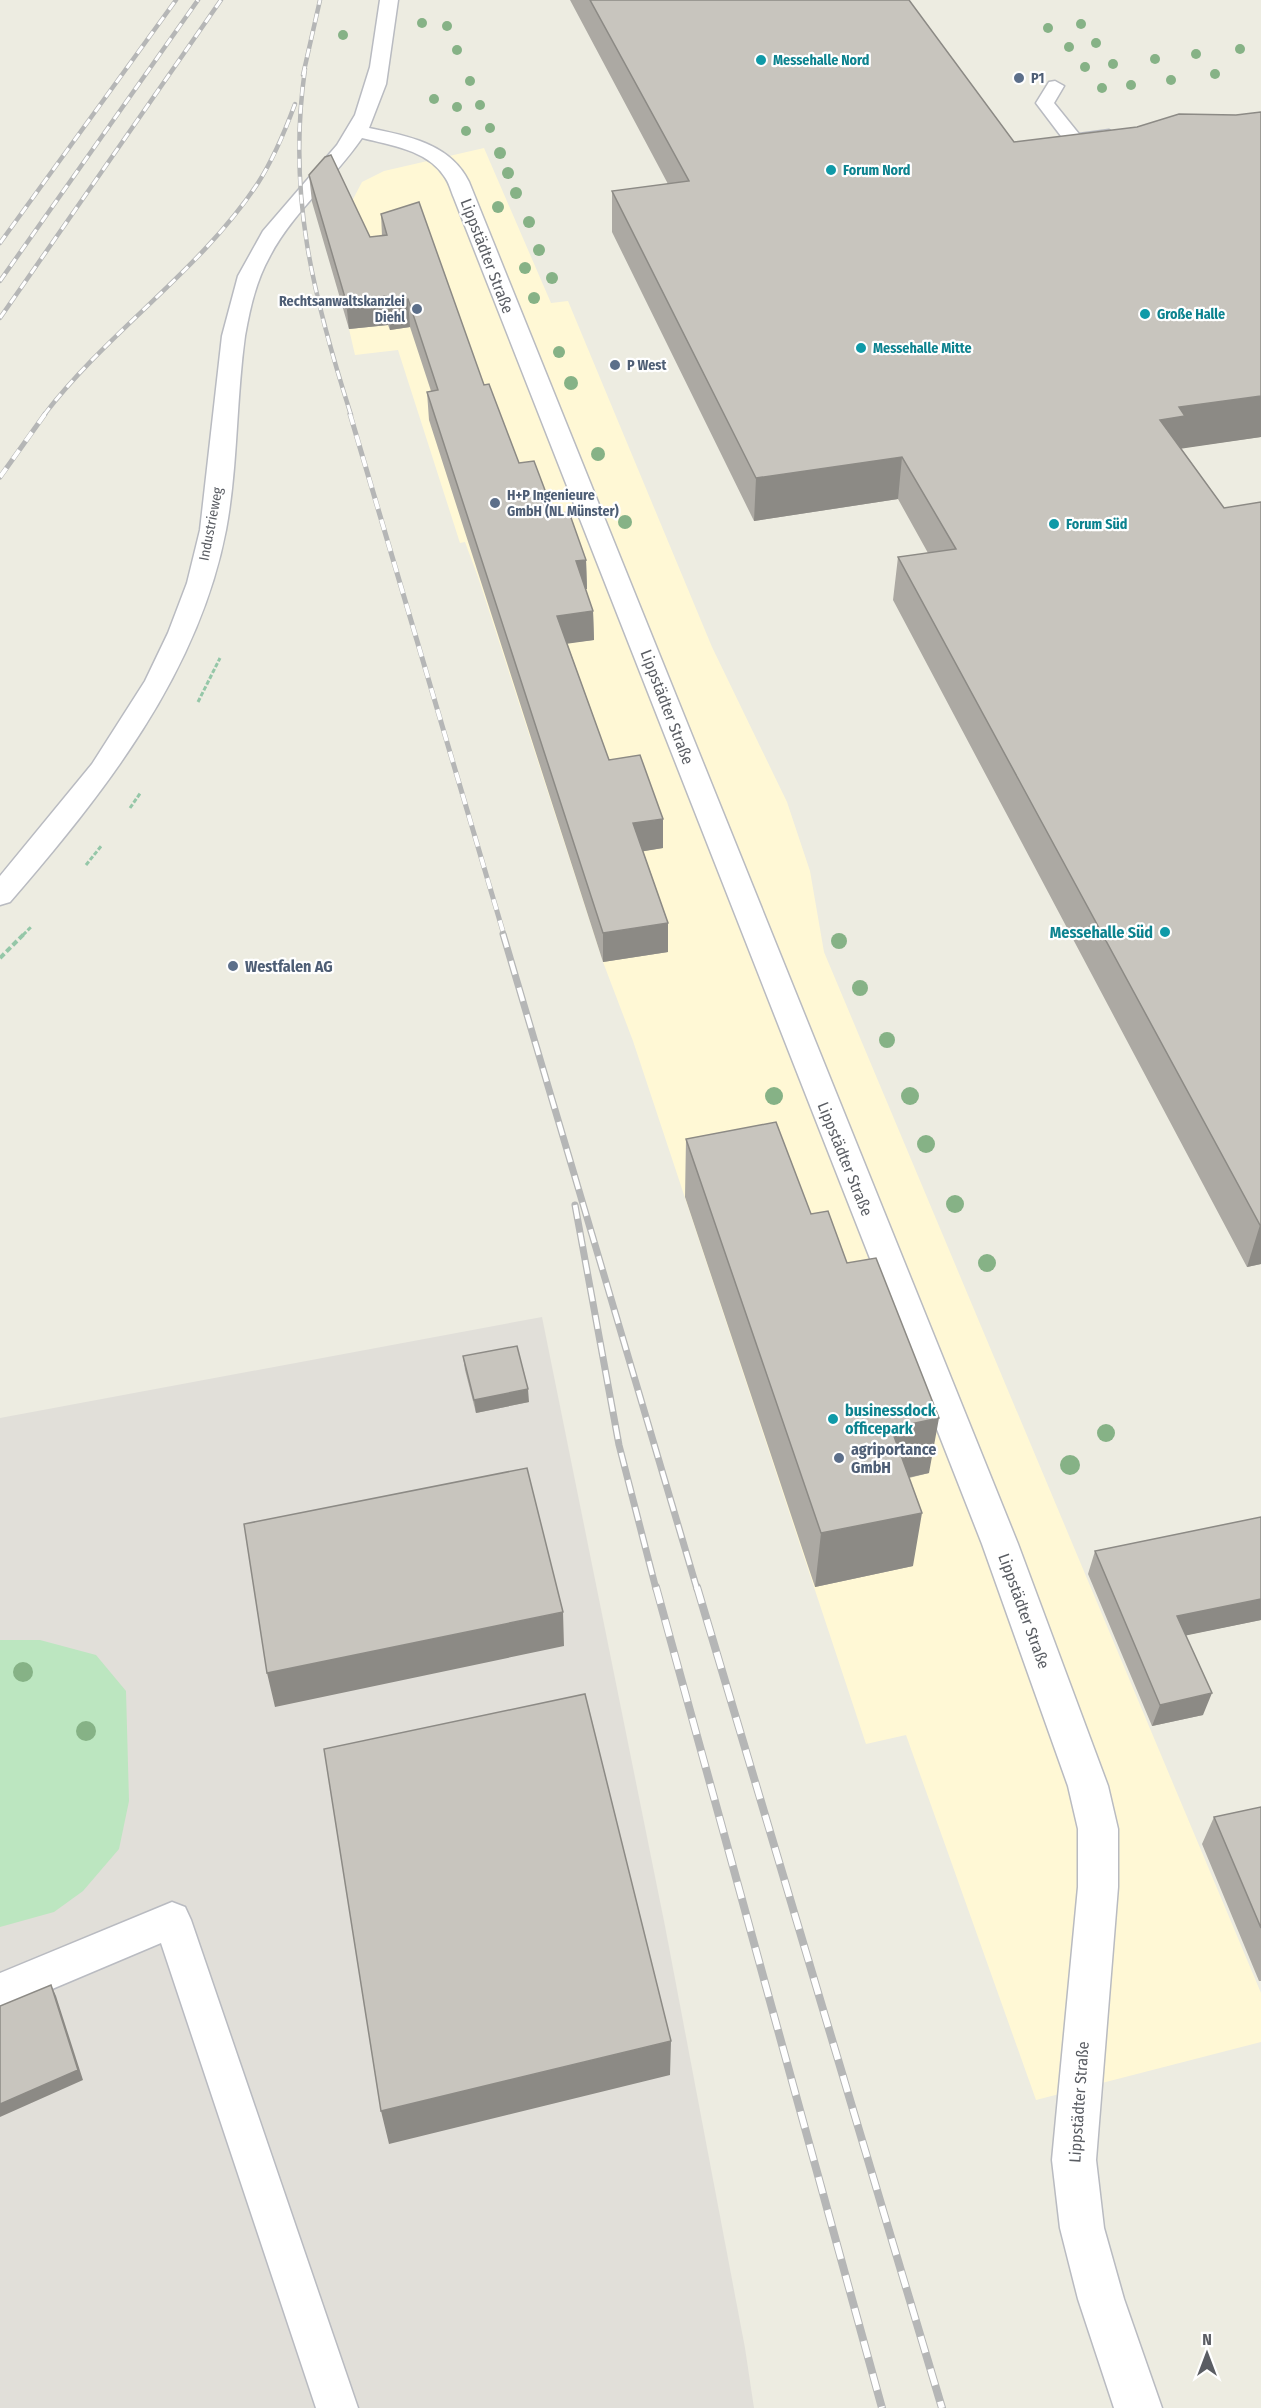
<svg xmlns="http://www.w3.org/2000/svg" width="1261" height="2408" font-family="'Fira Sans Condensed',sans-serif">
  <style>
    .commercial { fill: #fff8d5 }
    .industrial { fill: #e1dfd9 }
    .green { fill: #bce6c0 }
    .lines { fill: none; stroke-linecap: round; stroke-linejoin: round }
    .lane-casing { stroke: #b9bbc1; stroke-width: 3 }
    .street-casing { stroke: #b9bbc1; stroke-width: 3 }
    .path-far1 { stroke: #95c7a8; stroke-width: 3; stroke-dasharray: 4.5 2; stroke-linecap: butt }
    .path { stroke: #95c7a8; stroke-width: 4; stroke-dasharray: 6 3; stroke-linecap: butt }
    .lane { fill: #fff; fill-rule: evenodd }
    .street { fill: #fff; fill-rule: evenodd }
    .rail-far3-casing { stroke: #b5b6b6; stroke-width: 4.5 }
    .rail-far2-casing { stroke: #b5b6b6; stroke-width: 5 }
    .rail-far1-casing { stroke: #b5b6b6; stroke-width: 7 }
    .rail-casing { stroke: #b5b6b6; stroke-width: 8 }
    .rail-far3 { stroke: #fff; stroke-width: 3; stroke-dasharray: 9; stroke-linecap: butt }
    .rail-far2 { stroke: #fff; stroke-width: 4; stroke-dasharray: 11; stroke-linecap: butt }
    .rail-far1 { stroke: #fff; stroke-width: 4.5; stroke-dasharray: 14; stroke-linecap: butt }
    .rail { stroke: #fff; stroke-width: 6; stroke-dasharray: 17; stroke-linecap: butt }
    .tree { fill: #86b286 }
    .wall { fill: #aca9a3 }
    .shaded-wall { fill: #8c8a85 }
    .building { fill: #c8c5be; stroke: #8c8a85; stroke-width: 1.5 }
    .culture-dot { fill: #0f9aa8; stroke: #fff; stroke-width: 2 }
    .service-dot { fill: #5c6f8a; stroke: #fff; stroke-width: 2 }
    .labels { text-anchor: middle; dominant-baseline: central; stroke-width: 4.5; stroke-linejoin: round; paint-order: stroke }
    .far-culture-label { font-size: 14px; font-weight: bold; fill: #0d838f; stroke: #fff; text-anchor: start }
    .far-service-label { font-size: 14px; font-weight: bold; fill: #4e5e75; stroke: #fff; text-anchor: start }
    .far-street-label { font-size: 14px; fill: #5a5d63; stroke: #fff }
    .street-label { font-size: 16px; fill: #5a5d63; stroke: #fff }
    .culture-label { font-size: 16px; font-weight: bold; fill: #0d838f; stroke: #fff; text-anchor: end }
    .service-label { font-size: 16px; font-weight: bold; fill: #4e5e75; stroke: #fff; text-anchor: start }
  </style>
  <rect width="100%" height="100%" fill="#edece1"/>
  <path class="commercial" d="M484,148l67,155 17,-2 144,346 75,155 23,69 14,81 437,1041v49l-225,58 -130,-365 -40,9 -233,-703 -30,-79 -125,-385 -13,-35 -5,1 -62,-193 -43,5 -6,-26 2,-126 11,-21 22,-11z"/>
  <path class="industrial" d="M542,1317l123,609 80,422 9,60h-754v-990z"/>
  <path class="green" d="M0,1640h40l56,15 30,36 3,110 -10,48 -36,42 -29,21 -54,15z"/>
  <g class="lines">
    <g class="lane-casing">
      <path id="lane" d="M1055,81l9,5 -10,17 25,31 30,-4 9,6 -2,4 -42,6 -7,-2 -31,-41 13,-21z
        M172,1902l13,5 6,13 167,488h-42l-155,-465 -161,68v-38z"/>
    </g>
    <g class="street-casing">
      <path id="street" d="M380,0h18l-12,84 -17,44c38,8 81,15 100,54l549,1362 90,242 10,43v58l-22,273 8,68 20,71 38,109h-48l-36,-109 -18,-71 -8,-68 26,-273v-58l-10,-43 -86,-242 -528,-1346c-3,-7 -5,-16 -10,-22 -17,-26 -54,-31 -82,-38 -28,41 -69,74 -92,118 -14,25 -20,52 -25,80 -9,64 -7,130 -19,194 -28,145 -122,263 -216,372l-10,3v-29l92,-112 53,-83 23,-48 19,-50 13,-53 22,-194 16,-60 25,-45 74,-86 18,-30 15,-48z"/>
    </g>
    <path class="path-far1" d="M198,702l22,-44
      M130,808l11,-16
      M86,865l16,-20
      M23,935l8,-8"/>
    <path class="path" d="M0,958l24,-24"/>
    <use href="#lane" class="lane"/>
    <use href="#street" class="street"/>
    <g class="rail-far3-casing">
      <path id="rail-far3" d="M305,69c-18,125 8,227 46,346
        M303,75l17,-75
        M0,243l176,-243
        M0,281l198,-281
        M0,318l221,-318
        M44,415c64,-84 156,-144 214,-232 16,-25 27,-52 37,-79"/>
    </g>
    <g class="rail-far2-casing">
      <path id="rail-far2" d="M350,414l154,521
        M0,477l45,-63"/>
    </g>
    <g class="rail-far1-casing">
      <path id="rail-far1" d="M503,934l194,655
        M575,1205l44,240 37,144"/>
    </g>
    <g class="rail-casing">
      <path id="rail" d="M656,1587l226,821
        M697,1587l245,821"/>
    </g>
    <use href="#rail-far3" class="rail-far3"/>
    <use href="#rail-far2" class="rail-far2"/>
    <use href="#rail-far1" class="rail-far1"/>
    <use href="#rail" class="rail"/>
  </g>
  <g class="tree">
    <circle cx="422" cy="23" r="5"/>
    <circle cx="1081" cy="24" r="5"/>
    <circle cx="447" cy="26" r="5"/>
    <circle cx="1048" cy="28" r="5"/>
    <circle cx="343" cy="35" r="5"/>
    <circle cx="1096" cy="43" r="5"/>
    <circle cx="1069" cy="47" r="5"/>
    <circle cx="1240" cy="49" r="5"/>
    <circle cx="457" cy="50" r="5"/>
    <circle cx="1196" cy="54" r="5"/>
    <circle cx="1155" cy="59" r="5"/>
    <circle cx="1113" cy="64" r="5"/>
    <circle cx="1085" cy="67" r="5"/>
    <circle cx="1215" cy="74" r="5"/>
    <circle cx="1171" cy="80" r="5"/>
    <circle cx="470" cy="81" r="5"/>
    <circle cx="1131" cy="85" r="5"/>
    <circle cx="1102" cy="88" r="5"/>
    <circle cx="434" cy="99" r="5"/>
    <circle cx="480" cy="105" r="5"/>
    <circle cx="457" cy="107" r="5"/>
    <circle cx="490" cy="128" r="5"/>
    <circle cx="466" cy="131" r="5"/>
    <circle cx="500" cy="153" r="6"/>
    <circle cx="508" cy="173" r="6"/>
    <circle cx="516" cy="193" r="6"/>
    <circle cx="498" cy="207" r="6"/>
    <circle cx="529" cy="222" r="6"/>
    <circle cx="539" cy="250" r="6"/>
    <circle cx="525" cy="268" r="6"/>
    <circle cx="552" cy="278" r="6"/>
    <circle cx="534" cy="298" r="6"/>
    <circle cx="559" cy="352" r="6"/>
    <circle cx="571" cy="383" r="7"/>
    <circle cx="598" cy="454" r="7"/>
    <circle cx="625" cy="522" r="7"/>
    <circle cx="839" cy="941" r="8"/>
    <circle cx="860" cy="988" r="8"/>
    <circle cx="887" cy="1040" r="8"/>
    <circle cx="774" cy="1096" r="9"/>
    <circle cx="910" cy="1096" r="9"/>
    <circle cx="926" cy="1144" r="9"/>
    <circle cx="955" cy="1204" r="9"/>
    <circle cx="987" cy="1263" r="9"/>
    <circle cx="1106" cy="1433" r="9"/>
    <circle cx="1070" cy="1465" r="10"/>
    <circle cx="23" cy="1672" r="10"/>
    <circle cx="86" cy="1731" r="10"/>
  </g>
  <path class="wall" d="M570,0h339l105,142 247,295 -80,11 43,60 37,-6v762l-14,3 -354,-667 5,-43 30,-4 -30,-54 -144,22 -142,-289v-41l56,-7z
    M309,175l61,62 12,-1 -1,-22 103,171 35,78 67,97 1,29h-2l8,22 1,29 -27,3 42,117 54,88 -20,3 25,72v29l-65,10 -174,-542 -2,-28 4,-1 -21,-64 -20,3 -2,-5 -39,4 -37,-127z
    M686,1139l161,124 82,210 -20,5 4,88 -98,21 -130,-390z
    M463,1356l66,46 -53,11 -11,-43z
    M1261,1517v103l-75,15 17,80 -51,11 -64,-152 7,-23z
    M1261,1807v174h-2l-57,-137 12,-27z"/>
  <path class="shaded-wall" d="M386,296l2,29 -39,4 -3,-28z
    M408,299l2,28 -20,3 -3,-28z
    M1261,396v41l-82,12 -19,-29 19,-13z
    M902,457l-4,42 -144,22 2,-43z
    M586,560l1,29 -11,1v-29z
    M593,611l1,29 -36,5 -1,-29z
    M663,819v29l-30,5v-30z
    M668,923v29l-65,10v-29z
    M1260,1225h1v39l-14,3z
    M528,1389l1,13 -53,11 -2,-13z
    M939,1418l-10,55 -46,10 8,-55z
    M922,1513l-9,53 -98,21 6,-54z
    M1261,1599v21l-92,19 8,-23z
    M563,1612l1,34 -289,61 -8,-34z
    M1212,1693l-9,22 -51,11 8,-21z
    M51,1985l5,11 27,84 -83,37v-13z
    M671,2041l-1,34 -281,69 -8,-33z"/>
  <path class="building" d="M590,0h319l105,142 123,-15 42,-13 57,1 25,-3v284l-82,11 6,9 -25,4 64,88 37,-6v723h-1l-362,-668 58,-8 -54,-92 -146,21 -144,-287 77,-10z
    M331,155l39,82 17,-2 -6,-21 38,-12 65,183 5,-1 30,79 15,-2 20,53 15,-2 17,48 -10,1 17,50 -36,5 52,144 31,-5 23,64 -30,4 35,100 -65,10 -176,-541 11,-2 -30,-91 -21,3 -1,-6 -40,5 -37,-126 16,-18z
    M776,1122l35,92 17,-3 19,52 29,-5 63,160 -48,10 31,85 -101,20 -135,-394z
    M517,1346l11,43 -54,11 -11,-44z
    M527,1468l36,144 -296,61 -23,-149z
    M1261,1517v82l-84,17 35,77 -52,12 -65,-154z
    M585,1694l86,347 -290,70 -57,-362z
    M1261,1807v121l-47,-111z
    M51,1985l27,85 -78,34v-98z"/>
  <g class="culture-dot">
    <circle cx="761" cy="60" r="6"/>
    <circle cx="831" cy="170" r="6"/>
    <circle cx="1145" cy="314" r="6"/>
    <circle cx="861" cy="348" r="6"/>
    <circle cx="1054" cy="524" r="6"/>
    <circle cx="1165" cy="932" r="6"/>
    <circle cx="833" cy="1419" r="6"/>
  </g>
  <g class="service-dot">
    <circle cx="1019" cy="78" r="6"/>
    <circle cx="417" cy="309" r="6"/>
    <circle cx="615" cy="365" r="6"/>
    <circle cx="495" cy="503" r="6"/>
    <circle cx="233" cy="966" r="6"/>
    <circle cx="839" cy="1458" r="6"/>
  </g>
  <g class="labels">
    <g class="far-culture-label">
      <text x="773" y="60">Messehalle Nord</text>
      <text x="843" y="170">Forum Nord</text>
      <text x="1157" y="314">Große Halle</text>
      <text x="873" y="348">Messehalle Mitte</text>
      <text x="1066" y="524">Forum Süd</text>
    </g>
    <g class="far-service-label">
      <text x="1031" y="78">P1</text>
      <text x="405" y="301" text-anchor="end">Rechtsanwaltskanzlei<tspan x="405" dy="16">Diehl</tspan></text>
      <text x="627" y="365">P West</text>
      <text x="507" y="495">H+P Ingenieure<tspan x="507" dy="16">GmbH (NL Münster)</tspan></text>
    </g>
    <g class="far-street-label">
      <text transform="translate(211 524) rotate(-79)">Industrieweg</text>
    </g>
    <g class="street-label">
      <text transform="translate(487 256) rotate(69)">Lippstädter Straße</text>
      <text transform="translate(667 707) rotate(69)">Lippstädter Straße</text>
      <text transform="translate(845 1159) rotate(68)">Lippstädter Straße</text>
      <text transform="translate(1024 1611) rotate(70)">Lippstädter Straße</text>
      <text transform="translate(1079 2102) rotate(-86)">Lippstädter Straße</text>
    </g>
    <g class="culture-label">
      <text x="1153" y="932">Messehalle Süd</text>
      <text x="845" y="1410" text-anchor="start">businessdock<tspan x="845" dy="18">officepark</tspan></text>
    </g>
    <g class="service-label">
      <text x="245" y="966">Westfalen AG</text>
      <text x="851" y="1449">agriportance<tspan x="851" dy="18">GmbH</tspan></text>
    </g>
  </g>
  <g transform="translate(1207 2354)" stroke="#ffffff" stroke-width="4.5" paint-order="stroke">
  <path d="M0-4.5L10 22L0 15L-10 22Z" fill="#5a5d63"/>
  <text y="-9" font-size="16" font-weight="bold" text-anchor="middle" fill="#5a5d63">N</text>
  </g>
</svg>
